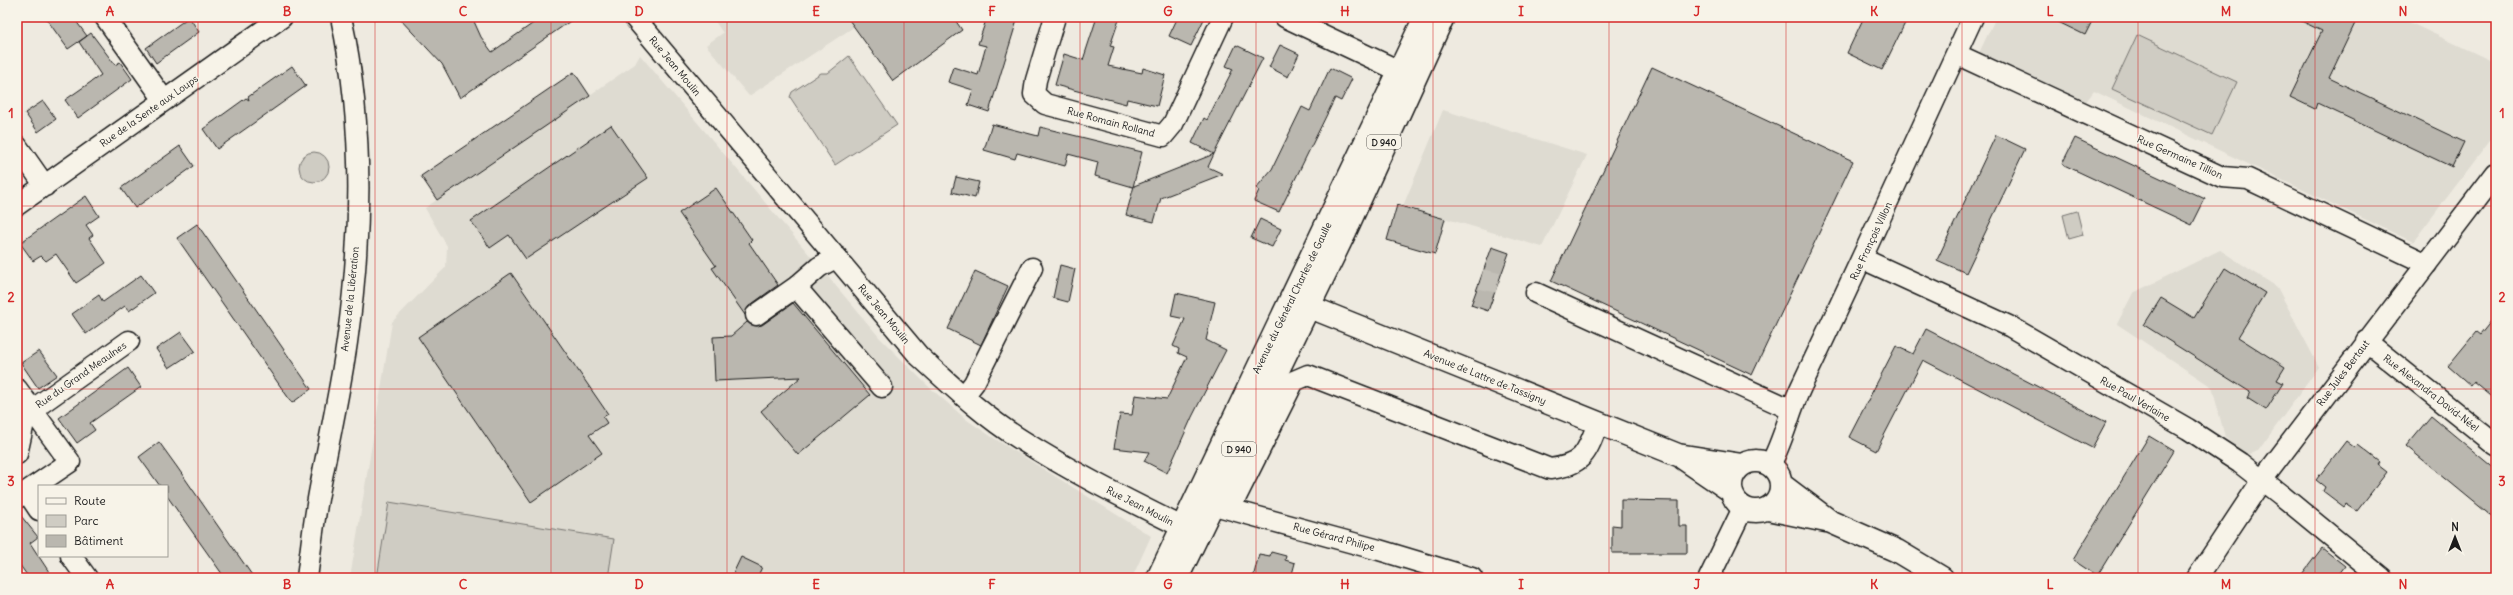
<svg xmlns="http://www.w3.org/2000/svg" width="2513" height="595" font-family="Delius,sans-serif">
  <style>
    .built { fill: #dedbd1 }
    .green { fill: #cfccc3; stroke: #767470 }
    .building { fill: #bab7af; stroke: #1c1c1c }
    .lines { fill: none; stroke-linecap: round; stroke-linejoin: round }
    .minor-tunnel { stroke: #c4c1b9; stroke-width: 20; stroke-dasharray: 20 10; stroke-linecap: butt }
    .minor-casing { stroke: #1c1c1c; stroke-width: 23 }
    .major-casing { stroke: #1c1c1c; stroke-width: 25 }
    .minor { stroke: #f7f3e8; stroke-width: 20 }
    .major { stroke: #f7f3e8; stroke-width: 22 }
    .grid { fill: none; stroke: #d62828; stroke-width: 1; stroke-opacity: 0.55 }
    .labels { text-anchor: middle; dominant-baseline: central; stroke-width: 3; stroke-linejoin: round; paint-order: stroke }
    .shield { fill: #f7f3e8; stroke: #5e5c59; stroke-width: 1 }
    .shield-label { font-size: 9px; font-weight: bold; fill: #1c1c1c }
    .street-label { font-size: 10px; fill: #1c1c1c; stroke: #f7f3e8 }
    .neatline { fill: none; stroke: #d62828; stroke-width: 1.5 }
    .grid-label { font-size: 13px; text-anchor: middle; font-weight: bold; fill: #d62828 }
  </style>
  <rect width="100%" height="100%" fill="#eeeae0"/>
  <filter id="ink" filterUnits="userSpaceOnUse"><feTurbulence type="fractalNoise" baseFrequency=".025" numOctaves="2"/><feDisplacementMap in="SourceGraphic" scale="8" xChannelSelector="R" yChannelSelector="G"/><feConvolveMatrix kernelMatrix="1 2 1 2 8 2 1 2 1" color-interpolation-filters="sRGB"/></filter>
  <g filter="url(#ink)">
    <path class="built" d="M712,17h157l-120,79 -43,-51 17,-12z
      M1996,17h402l98,46v70l-83,109 -319,-151 -9,12 -106,-50z
      M640,55l240,283 48,48 39,34 25,17 159,99 -19,42h-782l42,-256 54,-55 1,-21 -22,-38 210,-144z
      M1443,110l144,45 -45,92 -139,-41z
      M2220,250l57,37 42,80 -61,84 -9,3 -13,-6 -11,-11 -13,-50 -95,-63 16,-31z"/>
    <path class="green" d="M2137,35l100,47 -25,53 -100,-46z
      M849,56l48,69 -62,40 -45,-68 2,-5 29,-19h7z
      M299 167a15 15 0 1 1 30 0a15 15 0 1 1-30 0Z
      M2077,211l6,24 -14,4 -6,-24z
      M389,502l225,37 -6,39h-231z"/>
    <path class="building" d="M45,17h28l14,19 -19,13z
      M189,17l10,15 -43,31 -10,-15z
      M398,17h74l9,20 11,15 50,-35h34l-116,81 -18,-34z
      M847,17h106l9,13 -69,51z
      M987,17h31l-29,95 -21,-7 5,-15 -25,-8 5,-15 25,8 8,-29 -8,-2z
      M1097,17h23l-10,29 4,1 -6,19 34,7 1,-5 22,7 -8,31 -30,-7 -1,5 -71,-19 9,-31 19,6z
      M1178,17h27l-14,29 -22,-10z
      M1864,17h44l-26,53 -35,-17z
      M2048,17h46l-9,18z
      M2293,17h65l-29,61 135,64 -12,25 -135,-64 -2,6 -25,-12 32,-66z
      M91,33l24,32 5,-3 12,17 -54,39 -13,-18 36,-25 -22,-33z
      M1236,45l27,13 -49,96 -22,-11 12,-25 3,2 26,-51 -7,-3z
      M1280,45l19,9 -11,23 -19,-10z
      M292,66l14,20 -89,63 -14,-20 43,-31 3,2 -1,-3z
      M1652,67l201,94 -101,214 -201,-94z
      M1330,68l22,11 -11,22 -6,-3 -56,114 -25,-11 5,-11 -3,-2 16,-19 30,-62 8,4z
      M574,72l16,24 -153,104 -16,-24z
      M43,101l13,18 -18,13 -13,-19z
      M992,124l46,12 2,-9 102,25 -9,35 -38,-11 3,-14 -30,-8 -3,12 -48,-13 -2,6 -31,-9z
      M611,125l37,53 -122,81 -17,-24 -19,13 -19,-27z
      M1996,135l29,14 -59,124 -29,-13z
      M2075,138l130,61 -13,26 -130,-61z
      M180,146l14,20 -59,42 -14,-20z
      M1214,154l-6,13 15,7 -62,24 -7,24 -28,-7 8,-29z
      M956,177l23,5 -4,16 -23,-6z
      M716,188l36,52 -3,3 29,42 -29,21 -4,9 -33,-47 4,-2 -37,-53z
      M86,196l13,20 -13,9 7,10 -4,3 17,25 -30,20 -20,-29 -10,7 -5,-5 -8,5 -13,-18z
      M1397,205l48,14 -10,35 -48,-14z
      M1260,219l21,10 -9,18 -21,-9z
      M197,224l114,165 -19,14 -115,-165z
      M1492,247l17,6 -21,58 -17,-6z
      M1060,265l15,4 -7,33 -15,-4z
      M2225,268l40,25 -27,44 47,30 -8,13 6,3 -17,27 -19,-12 3,-6 -106,-67 17,-27 33,20z
      M975,271l33,15 -27,59 -33,-16z
      M511,273l97,141 -5,3 4,6 -18,12 13,18 -71,49 -113,-165z
      M141,275l13,18 -25,18 -4,-5 -39,28 -14,-20 27,-19 4,7z
      M1176,293l39,9 -9,38 20,10 -34,67 -25,56 -23,-12 5,-9 -35,-4 6,-34 12,1 3,-20 32,4 20,-42 -9,-4 1,-4 -6,-3 12,-27 -14,-3z
      M793,303l77,92 -72,60 -37,-44 40,-34 -86,4 -2,-44 18,-1 16,-14 10,4 5,-1z
      M2496,315v85l-22,-18 -3,4 -23,-20 28,-34 4,3z
      M1926,329l180,93 -14,26 -169,-88 -47,91 -27,-14 47,-91 17,8z
      M181,332l14,19 -26,17 -13,-19z
      M39,351l18,24 -19,13 -17,-25z
      M128,368l13,19 -51,36 5,7 -18,13 -18,-25z
      M2431,416l65,54v50l-90,-74z
      M2149,436l25,15 -77,125 -24,-16z
      M2346,441l9,7 3,-3 22,17 -2,3 9,7 -30,39 -11,-7 -2,3 -21,-16 2,-4 -9,-7z
      M159,442l18,25 77,111h-29l-58,-82v-10h-7l-21,-29z
      M1621,500l58,1v25h8v27h-75v-28l9,1z
      M17,511l21,26 -8,6 23,35h-24l-12,-17z
      M2322,548l23,18 -9,12h-37z
      M1271,552l15,4 -1,4 10,3 -4,15h-38l6,-24 11,2z
      M741,557l21,10 -5,11h-26z"/>
    <g class="lines">
      <path class="minor-tunnel" d="M1481,279l17,4"/>
      <g class="minor-casing">
        <path id="minor" d="M105,17l59,83
          M634,17l285,339c32,29 64,60 101,83 56,36 116,65 176,95
          M1055,17l-19,63 -2,14 11,10 118,32 10,-12 50,-107
          M1285,17l129,61
          M1956,54l266,123 26,2 179,85
          M17,146l28,40
          M17,205l265,-188
          M837,257l-18,10 -23,20 86,100
          M1863,259l148,68 177,102 52,34 41,32 101,83
          M1536,293l254,116
          M756,315l40,-28
          M2366,341l130,104
          M17,389l53,73 -53,36
          M964,396l10,-13 58,-115
          M17,397l6,30 -6,27
          M32,410l97,-69
          M1770,465c14,-25 19,-53 31,-78 59,-123 115,-247 172,-370
          M27,492l12,18
          M1218,506l161,44 93,28
          M1230,509l64,-128 14,-6 242,94c34,-4 37,-17 48,-46
          M71,556l16,22
          M307,578c4,-30 7,-60 13,-90 9,-48 20,-97 27,-146 15,-106 17,-219 -6,-325
          M1709,578l34,-70
          M2197,578l65,-98 234,-307"/>
      </g>
      <g class="major-casing">
        <path id="major" d="M1295,301l383,154 64,10
          M1684,459l47,32
          M1731 486a25 25 0 1 1 50 0a25 25 0 1 1-50 0Z
          M1782,485l49,37 66,29 45,27
          M1768,509l58,12
          M1158,578l267,-561
          M1177,578l168,-346 98,-215"/>
      </g>
      <use href="#minor" class="minor"/>
      <use href="#major" class="major"/>
    </g>
  </g>
  <path class="grid" d="M198,17v561M375,17v561M551,17v561M727,17v561M904,17v561M1080,17v561M1256,17v561M1433,17v561M1609,17v561M1786,17v561M1962,17v561M2138,17v561M2315,17v561M17,206h2479M17,389h2479"/>
  <g class="labels">
    <g class="shield">
      <rect x="1367" y="135" width="34" height="14" rx="3"/>
      <rect x="1222" y="442" width="34" height="14" rx="3"/>
    </g>
    <g class="shield-label">
      <text x="1384" y="142">D 940</text>
      <text x="1239" y="449">D 940</text>
    </g>
    <g class="street-label">
      <text transform="translate(675 66) rotate(50)">Rue Jean Moulin</text>
      <text transform="translate(149 111) rotate(-35)">Rue de la Sente aux Loups</text>
      <text transform="translate(1111 122) rotate(15)">Rue Romain Rolland</text>
      <text transform="translate(2180 157) rotate(24)">Rue Germaine Tillion</text>
      <text transform="translate(1871 241) rotate(-65)">Rue François Villon</text>
      <text transform="translate(1292 298) rotate(-64)">Avenue du Général Charles de Gaulle</text>
      <text transform="translate(350 299) rotate(-84)">Avenue de la Libération</text>
      <text transform="translate(884 314) rotate(50)">Rue Jean Moulin</text>
      <text transform="translate(2343 373) rotate(-53)">Rue Jules Bertaut</text>
      <text transform="translate(81 375) rotate(-35)">Rue du Grand Meaulnes</text>
      <text transform="translate(1485 377) rotate(22)">Avenue de Lattre de Tassigny</text>
      <text transform="translate(2431 393) rotate(38)">Rue Alexandra David-Néel</text>
      <text transform="translate(2135 399) rotate(30)">Rue Paul Verlaine</text>
      <text transform="translate(1140 506) rotate(27)">Rue Jean Moulin</text>
      <text transform="translate(1334 537) rotate(15)">Rue Gérard Philipe</text>
    </g>
  </g>
  <rect width="2513" height="595" fill="none" stroke="#f7f3e8" stroke-width="44"/>
  <rect x="38" y="485" width="130" height="72" fill="#f7f3e8" stroke="#9f9d96"/>
  <rect x="46" y="498" width="20" height="6" fill="#f7f3e8" stroke="#9f9d96"/>
  <text x="74" y="505" font-size="12" fill="#1c1c1c">Route</text>
  <rect x="46" y="515" width="20" height="12" fill="#cfccc3" stroke="#9f9d96"/>
  <text x="74" y="525" font-size="12" fill="#1c1c1c">Parc</text>
  <rect x="46" y="535" width="20" height="12" fill="#bab7af" stroke="#9f9d96"/>
  <text x="74" y="545" font-size="12" fill="#1c1c1c">Bâtiment</text>
  <g transform="translate(2455 537)" stroke="#f7f3e8" stroke-width="3" paint-order="stroke">
  <path d="M0-3L7 15L0 10L-7 15Z" fill="#1c1c1c"/>
  <text y="-6" font-size="11" font-weight="bold" text-anchor="middle" fill="#1c1c1c">N</text>
  </g>
  <rect x="22" y="22" width="2469" height="551" class="neatline"/>
  <g class="grid-label">
    <text x="110" y="16">A</text>
    <text x="287" y="16">B</text>
    <text x="463" y="16">C</text>
    <text x="639" y="16">D</text>
    <text x="816" y="16">E</text>
    <text x="992" y="16">F</text>
    <text x="1168" y="16">G</text>
    <text x="1345" y="16">H</text>
    <text x="1521" y="16">I</text>
    <text x="1697" y="16">J</text>
    <text x="1874" y="16">K</text>
    <text x="2050" y="16">L</text>
    <text x="2226" y="16">M</text>
    <text x="2403" y="16">N</text>
    <text x="11" y="118">1</text>
    <text x="2502" y="118">1</text>
    <text x="11" y="302">2</text>
    <text x="2502" y="302">2</text>
    <text x="11" y="486">3</text>
    <text x="2502" y="486">3</text>
    <text x="110" y="589">A</text>
    <text x="287" y="589">B</text>
    <text x="463" y="589">C</text>
    <text x="639" y="589">D</text>
    <text x="816" y="589">E</text>
    <text x="992" y="589">F</text>
    <text x="1168" y="589">G</text>
    <text x="1345" y="589">H</text>
    <text x="1521" y="589">I</text>
    <text x="1697" y="589">J</text>
    <text x="1874" y="589">K</text>
    <text x="2050" y="589">L</text>
    <text x="2226" y="589">M</text>
    <text x="2403" y="589">N</text>
  </g>
</svg>
